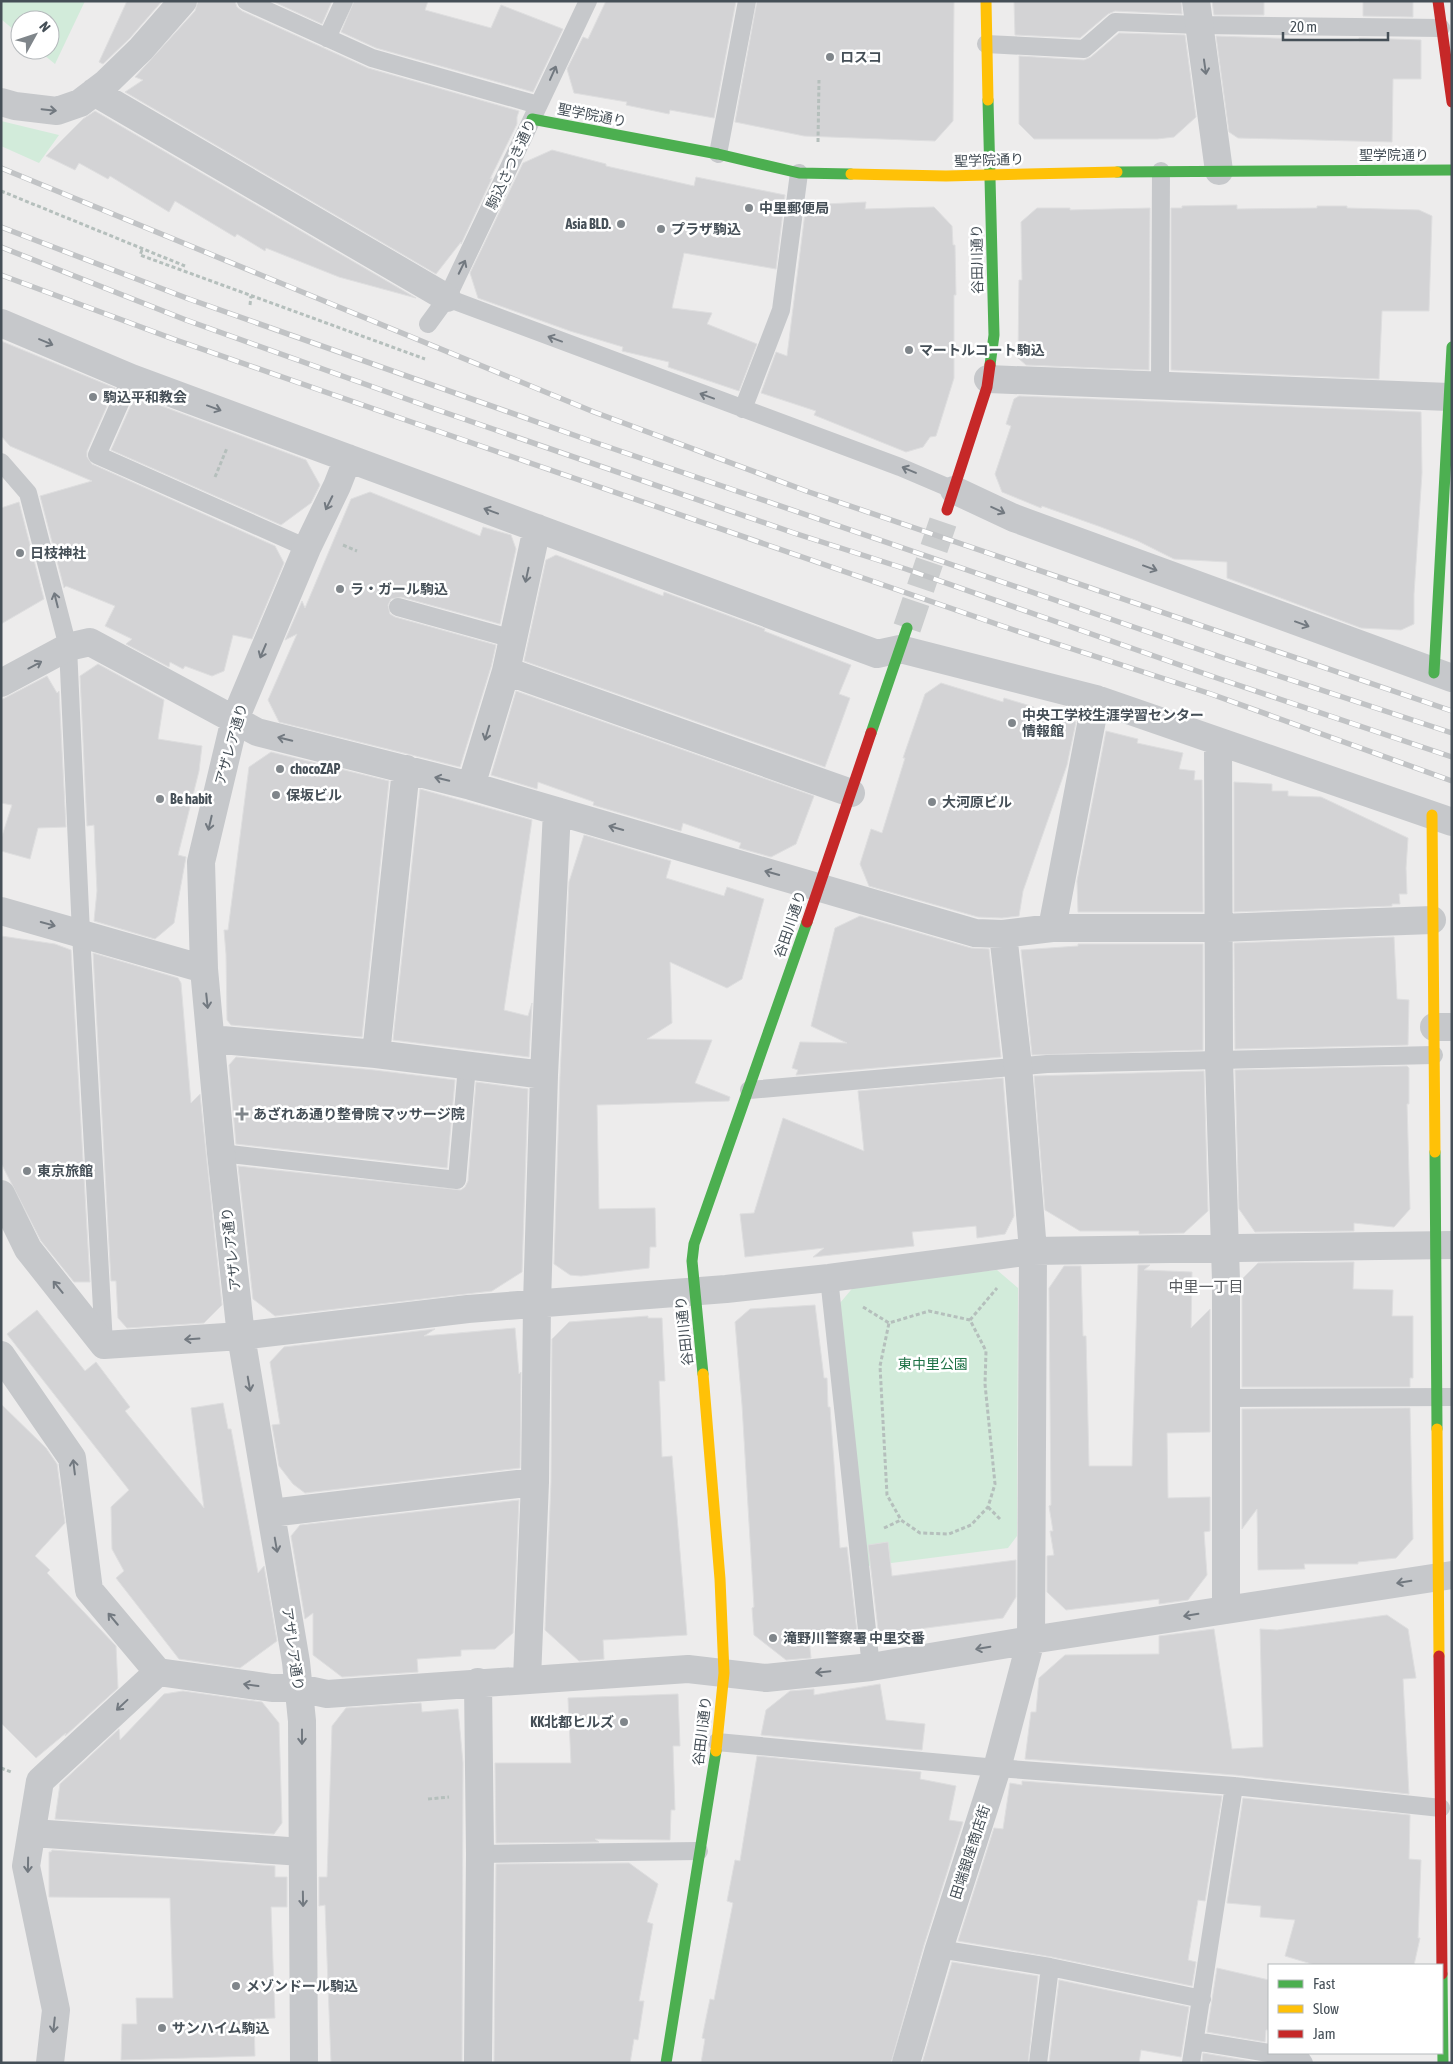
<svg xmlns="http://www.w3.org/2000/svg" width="1453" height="2064" font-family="'Asap Condensed','Noto Sans JP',sans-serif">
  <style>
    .green { fill: #d2ebda }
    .building { fill: #d3d3d5; stroke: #dededf }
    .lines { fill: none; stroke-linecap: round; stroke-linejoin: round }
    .secondary-tunnel { stroke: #cbcdce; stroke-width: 28; stroke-dasharray: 28 14; stroke-linecap: butt }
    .path { stroke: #b5bfbc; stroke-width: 3; stroke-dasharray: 4 2.5; stroke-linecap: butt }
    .lane { stroke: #c6c8cb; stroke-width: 18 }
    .street { stroke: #c6c8cb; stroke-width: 28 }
    .fast { stroke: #4caf50; stroke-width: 11 }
    .slow { stroke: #ffc107; stroke-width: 11 }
    .jam { stroke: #c62828; stroke-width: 11 }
    .rail-casing { stroke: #c1c3c5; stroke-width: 5.5 }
    .rail { stroke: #fff; stroke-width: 4; stroke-dasharray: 11; stroke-linecap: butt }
    .oneway { stroke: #727980 }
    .poi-dot { fill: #80868b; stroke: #fff; stroke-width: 2 }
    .labels { text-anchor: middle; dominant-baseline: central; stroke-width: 5; stroke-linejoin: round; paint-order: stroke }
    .poi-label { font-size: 14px; font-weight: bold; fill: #454f57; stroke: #fff; text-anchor: start }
    .street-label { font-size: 14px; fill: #454f57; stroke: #fff }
    .park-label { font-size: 14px; fill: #1d7145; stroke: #fff }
    .neighbourhood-label { font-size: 15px; fill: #595c60; stroke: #fff }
  </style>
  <rect width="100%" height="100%" fill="#edecec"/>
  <path class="green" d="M1,1h84l-30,63 -17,-14h12v-30h-30v15l-19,-16z
    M1,121l58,14 -20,28 -38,-17z
    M997,1270l21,18 -1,248 -9,12 -140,18 -28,-263 16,-19z"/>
  <path class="building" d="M127,1h35l-32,37 -27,26 -4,-2z
    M198,1h37l2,6 5,4 126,57 151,43 -2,6v7l-27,55 2,-1 -31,66v-2l-25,32 -311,-182 18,-12 -8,-3 60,-66z
    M272,1h60l-10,23z
    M354,1h74l-3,9 66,18 10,-23 62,24 -30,63 -157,-44 -35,-16z
    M606,1h130l-22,117 -44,-8 -1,4 -43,-9 1,-3 -53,-9 -7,-24 16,-32 5,2z
    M757,1h197l-1,120 -18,20 -131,-5 -69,-14z
    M1014,1h167l1,13 -67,-3 -7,3 -28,24 -65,-3z
    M1212,1h52v14h-50z
    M1363,1h50v16l-50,-1z
    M1119,33l66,2 11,82 -22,20 -17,2h-123l-15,-15v-68l65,4 7,-3z
    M1216,36l143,5v-3h4l58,2v39h-28l-1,63 -154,-4 -9,-6z
    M95,111l321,187 -77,-21 -73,-29 -1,3 -28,-17 -2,3 -60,-36 -6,11 -59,-36 -2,3 -29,-16 -4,7 -29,-14 37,-37z
    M552,150l54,14v2l88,20 2,-9 89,18 -9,74 -92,-16 -12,55 40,5 -5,11 50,20 -18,47 -71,-24 1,-5 -47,-11 1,-4 -53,-16 -92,-33 -8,-25 53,-110z
    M866,202l-1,7 69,-2 18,19 1,19h2l1,50h-2v83l-18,58 -6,1 -7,10 -17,5 -92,-37 2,-4 -55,-18 15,-41 11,4 19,-151z
    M1237,205v4l80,-1v-2h30v2l72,2 13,6 -3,95h-47l-3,68 -208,-9v-162h11v-2z
    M1037,208h33v2l80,-2 -1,162 -123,-5 -8,-7 1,-78h3l-1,-58z
    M1,341l114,47 -28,63v6l5,7 183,82 9,17 -32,76 -19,-4 -9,36 -12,5 -27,-10 -2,3 -13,-7 -1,5 -43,-23 6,-5 -27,-13 10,-20 -49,-20 -2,2 -24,-92 52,-15 -82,-35 -9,-10z
    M135,396l171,64 14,25 -9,18 -30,22 -170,-75z
    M1019,396l402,16 1,61 -8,121v30l-13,6 -40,-2 -134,-50v-16l-53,-3 -36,-18 -37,-14 -59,-21 -1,2 -39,-16 -7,-18 16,-48 -5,-2 8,-25z
    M370,492l110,44 3,-9 28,8 5,14 -16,75 -99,-27 -10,2 -3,6 2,9 5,3 101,28 -5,22 -31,100 -181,-45 -11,-22 29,-66 -12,6 17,-39 3,7 46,-109z
    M19,502l25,97 -43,25v-116z
    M556,555l107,41 1,-4 101,37 -1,2 87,34 -12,29 11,4 -25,69 -301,-106 22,-101z
    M98,664l66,36 -6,39 44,7 -3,25 -21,84 8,2 -12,66 -19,16 -61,-18 3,-30 -3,-66 -7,1 -7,-150z
    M47,676l10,17 2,-2 7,136 -28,1 -8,31 -29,-8v-12l11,-34 -11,-2v-103z
    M941,683l62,19 1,-4 30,9 -1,3 43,12 -9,43 -44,126 -4,25 -17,2 -24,-1 -109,-31 -9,-22 11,-35 11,4 23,-75h-2l22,-64z
    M516,691l298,105 -18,48 -25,13 -32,-9 2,-5 -58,-20 -2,8 -88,-26 1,-3 -56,-20 -1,7 -46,-14z
    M1106,731l32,8 -1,4 46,10 -4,16 16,2 -1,9h8l1,132h-125l-1,-31z
    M271,752l118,29 -27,256 -131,-12 -4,-5 -1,-66 -2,-24h4l21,-163z
    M1234,782l38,2v7h16v5l33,1 87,41 -2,30 1,26h-8l1,10h-8v2l-158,6z
    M420,789l112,31 -28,190 24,6 4,-13 -3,54 -136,-17z
    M584,835l87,26 -5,17 58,18 3,-9 37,12 -22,80 -15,9 -57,-26 2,61 -25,16 65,1 -17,43 35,14 -1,4 -132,4 2,104 56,-1 1,39h-6l-1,21 -68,8 -11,-1 -16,-11 6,-188 9,-194z
    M860,916l111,32 18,1 12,108 -205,18 2,-5 -6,-2 8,-26 47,1 -36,-17 24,-98z
    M1,936l54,8 16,6 19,332h-16l-33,-41 -40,-78z
    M1394,937l3,62 12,1 -1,45 -173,4 -1,-106z
    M1078,944h125v106l-171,5 -11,-105 57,-4z
    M93,953l85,25 3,5 10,120 9,-9 22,211 -18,18 -77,5 -9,-10 -2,-37h-5z
    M236,1057l138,13 81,10 -8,88 -211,-24 -7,-79z
    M1407,1066l2,2v36h-2l3,105 -16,18 -40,-4v8l-99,1 -16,-23 -4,-139z
    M1204,1071l4,140 -24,22 -45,1v-3h-59l-35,-21 -11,-134z
    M1003,1078l11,138 -9,18 -28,4 -1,-12 -64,6 2,14 -101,11 11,-9 -79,9 -5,-43 14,-1 29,-95 81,33 -6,-60z
    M476,1082l52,7 -6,183 -30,19 -217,25 -22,-17 -15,-133 223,24 4,-3 3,-6z
    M1354,1262l-1,27 40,1 -1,26h21v62h-3v9h-168v-108l16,-16z
    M1138,1265h12l-6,5 48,2 -1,56 19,-19v123l-43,1 1,65 42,-1v34l-6,1 3,43 -19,25 -29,4v-5l-93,11 -19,-18v-36l7,-1 -4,-24h3l-4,-25 2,-1 -2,-217 15,-22h17l2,70h3l3,130h43z
    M815,1305l9,73h3l1,29h2l10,141 7,-1 10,85 -48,7 2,19 -25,2 -32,-25 -2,-27 2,-1 -12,-202 -7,-83 15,-13z
    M37,1310l48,61 11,-9 34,45 -5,4 79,97 -13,-100 32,-5 5,26h3l27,144 6,-7 13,75 -37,27 -61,-9 -63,-81 8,-7 -12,-22 -1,-42 18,-17 -122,-156z
    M648,1316v2h14l3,63h-6l3,76 10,-1 15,179 -84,5 1,19 -25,2 -34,-31 6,-148 1,-143 17,-17z
    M515,1328l4,46 2,-2 -1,96 -215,25 -12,-9 -14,-18 -7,-41 8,-1 -10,-62 14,-15 151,-18 -11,7z
    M1,1404l45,44 11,16 8,59 -30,33 15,14 -3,3 69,73 2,42 -53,48 1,-3 -30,25 -35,-35z
    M1410,1408l3,131 -17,19 -38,4v2h-54l1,5 -47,1 -1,-61 -15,20v-120z
    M519,1500l-6,133 -18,16 -34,1v6l-44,3 1,13 -76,5 -29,-22v-42l-8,6 -14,-83 9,-11z
    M888,1542l4,34 124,-16v37l-13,21 -123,16 -1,-5h-1l-10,-84z
    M1387,1615l21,14 8,49 -13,1 6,115 -174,-19 -210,-16 6,-47h5l3,-34 26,-23 94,-1v-18l55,-7 18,120 31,-2 -3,-118 17,1z
    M880,1684l6,36 39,4 -3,26 -161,-15 5,-25 24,-19 24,-2v6z
    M183,1691l79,11 17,21 3,100 -8,11 -219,-15 5,-35 59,-55 1,11 44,-46z
    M678,1694l2,52h-7l2,64h-4l-1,30 -75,-1 4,3 -103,1 -1,-80h76l-3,-65z
    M421,1703l1,9 36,-3 5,54 -1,300h-131l-6,-158 -6,1v-29h8l5,-151 14,-18z
    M757,1756l164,16 -1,7 36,7 -7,34 14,2 -39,123 -33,118h-190l4,-24 -3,-1 8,-39 4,1 19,-97 -6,-2 8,-41 5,1z
    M1022,1781l200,15 -17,105 -7,-1 -10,60 8,2 -4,24 -140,-29 -94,-16 36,-113 9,1 7,-46 12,2z
    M1243,1798l167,17 -1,44 12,1 -3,78h2l-6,27h-99l-30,-9 10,-36 -35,-3 1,-11 -34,-3z
    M52,1850l223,16v11h12v30h-16l4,111 -21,1 1,37 -134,4 1,-36h15l-1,-26h37l-3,-100 -121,-1v-45h2z
    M629,1863l29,21 -11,38 6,2 -14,77h5l-6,39 -4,-1 -4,24h-136l2,-199z
    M952,1962l86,14 -10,87h-106z
    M1217,1968l52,12v50h-3l-1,12 -58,-10z
    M1059,1980l130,27 -8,50 -40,-7 -2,13h-90z
    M1203,2053l59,10h-49l-11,-2z"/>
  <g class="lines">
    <path class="secondary-tunnel" d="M907,628l40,-118"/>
    <path class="path" d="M818,142l1,-62
      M1,191l184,75
      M142,250l-2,5 285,104
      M250,305l1,-9
      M215,477l12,-29
      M343,545l14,6
      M863,1307l26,16 40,-12 41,9 16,31 -1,33 10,100 -7,23 -17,18 -22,9 -29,-1 -19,-13 -14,-25 -7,-129 9,-43
      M970,1320l27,-32
      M988,1507l12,12
      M884,1528l17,-8
      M1,1768l10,4
      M428,1799l21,-2"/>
    <path class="lane" d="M246,1l126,57 166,47
      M327,38l17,-37
      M986,44l98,5 31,-27 84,3 242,3
      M718,154l29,-153
      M447,298l453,169 54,23
      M428,324l19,-26 141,-297
      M131,378l-34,77 210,93
      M1160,386l1,-215
      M743,409l38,-99 18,-137
      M1,462l27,31 40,154 13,286 23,411
      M398,607l115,32
      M749,1090l298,-26 387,-9
      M221,1153l236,27 10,-114
      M829,1278l42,389
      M1225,1398l227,-1
      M717,1742l280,26 237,18 207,22
      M480,1854l219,-3
      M939,1949l111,18 152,32
      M1195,2041l74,12
      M1271,2053l29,4 4,6
      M1038,2063l12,-96
      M1191,2063l43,-277"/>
    <path class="street" d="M1196,1l23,170
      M94,92l353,206
      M1,102l14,4 42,5 23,-8 25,-19 36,-35 42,-48
      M1,323l130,55 746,276 23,-5 196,50 356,123
      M988,379l461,18
      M954,490l60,28 438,160
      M506,671l345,122
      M1,683l67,-36 22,-5 167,90 214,54 504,147 28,1 15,132 15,185 -2,389 -34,128 -58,181 -33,114
      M1218,742l1,318 7,221v329
      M471,786l35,-115 31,-143
      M1,911l203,58
      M1052,928l44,-229
      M1003,934l49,-6h168l212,-8
      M1434,1027h18
      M211,1039l165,15 168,21
      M376,1054l30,-285
      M1,1194l27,55 76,96 137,-9 227,-27 258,-20 103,-11 204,-27 419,-6
      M1,1355l71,103 17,132 69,82 114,16h27l28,6 361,-25 78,9 105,-11 160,-27 421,-65
      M271,1513l264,-31
      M527,1679l8,-197 2,-179 7,-228 13,-264
      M478,1682l2,172 -2,209
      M33,1833l269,19
      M50,2063l6,-53 -30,-144 14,-85 118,-109
      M304,2063l-2,-342 -6,-59 -55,-326 -20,-183 -17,-184 -3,-107 34,-143 72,-171 30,-62 11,-28"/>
    <path class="fast" d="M988,100l6,235 -4,30
      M532,119l186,35 81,19 52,1
      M1117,172l335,-2
      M1434,673l18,-326
      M871,733l36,-105
      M1435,1152l2,277
      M703,1374l-11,-113 2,-17 113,-322
      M1442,1974l1,89
      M666,2063l50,-312"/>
    <path class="slow" d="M986,1l2,99
      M851,174l95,2 171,-4
      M1432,815l3,337
      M703,1374l17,205 4,94 -8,78
      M1437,1429l2,227"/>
    <path class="jam" d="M1438,1l14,101
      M947,510l40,-123 3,-22
      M807,922l64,-189
      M1439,1656l3,318"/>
    <g class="rail-casing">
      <path id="rail" d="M1,168l593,244 215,80 643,219
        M1,227l188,72 396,140 639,219 228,75
        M1,247l185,73 243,87 365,126 112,36 311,109 235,79
        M1,275l175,65 247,86 588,203 200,65 241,87"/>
    </g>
    <use href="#rail" class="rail"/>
  </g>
  <defs><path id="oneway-shaft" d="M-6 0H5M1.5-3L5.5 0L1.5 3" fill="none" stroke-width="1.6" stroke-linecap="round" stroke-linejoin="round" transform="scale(1.25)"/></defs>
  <g class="oneway">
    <use href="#oneway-shaft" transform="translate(1205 67) rotate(82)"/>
    <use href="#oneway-shaft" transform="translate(553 73) rotate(-66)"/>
    <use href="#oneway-shaft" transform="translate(49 110) rotate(6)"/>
    <use href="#oneway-shaft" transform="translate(462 267) rotate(-64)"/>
    <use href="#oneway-shaft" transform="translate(555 339) rotate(-160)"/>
    <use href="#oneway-shaft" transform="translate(46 342) rotate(23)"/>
    <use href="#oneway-shaft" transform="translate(707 396) rotate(-160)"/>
    <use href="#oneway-shaft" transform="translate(214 408) rotate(20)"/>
    <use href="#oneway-shaft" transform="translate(909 470) rotate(-157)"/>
    <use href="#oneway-shaft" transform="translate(329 503) rotate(116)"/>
    <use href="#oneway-shaft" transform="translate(998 510) rotate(25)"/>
    <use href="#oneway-shaft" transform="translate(491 511) rotate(-160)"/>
    <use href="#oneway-shaft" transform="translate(1150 568) rotate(20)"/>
    <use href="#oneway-shaft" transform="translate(527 575) rotate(102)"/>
    <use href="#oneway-shaft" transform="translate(56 600) rotate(-104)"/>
    <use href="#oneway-shaft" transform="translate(1302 624) rotate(20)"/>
    <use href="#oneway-shaft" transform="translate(263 651) rotate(113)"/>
    <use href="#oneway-shaft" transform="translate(35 665) rotate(-28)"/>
    <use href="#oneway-shaft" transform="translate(487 733) rotate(107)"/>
    <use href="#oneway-shaft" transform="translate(285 739) rotate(-166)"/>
    <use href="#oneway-shaft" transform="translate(442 779) rotate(-166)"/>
    <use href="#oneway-shaft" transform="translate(210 823) rotate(103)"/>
    <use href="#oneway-shaft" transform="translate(616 828) rotate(-164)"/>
    <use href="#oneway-shaft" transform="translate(772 873) rotate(-164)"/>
    <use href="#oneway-shaft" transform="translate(48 924) rotate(15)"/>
    <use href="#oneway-shaft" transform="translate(207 1001) rotate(84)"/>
    <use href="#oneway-shaft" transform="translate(58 1287) rotate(-129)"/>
    <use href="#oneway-shaft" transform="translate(192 1339) rotate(176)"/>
    <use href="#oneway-shaft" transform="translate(249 1384) rotate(80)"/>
    <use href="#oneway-shaft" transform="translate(74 1467) rotate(-97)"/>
    <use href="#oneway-shaft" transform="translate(276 1545) rotate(80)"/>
    <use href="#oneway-shaft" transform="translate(1404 1582) rotate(171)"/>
    <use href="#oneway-shaft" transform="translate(1191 1615) rotate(171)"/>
    <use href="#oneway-shaft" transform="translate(113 1619) rotate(-130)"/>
    <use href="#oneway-shaft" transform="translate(983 1648) rotate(170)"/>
    <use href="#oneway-shaft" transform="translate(823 1672) rotate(174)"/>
    <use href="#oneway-shaft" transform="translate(251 1685) rotate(-172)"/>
    <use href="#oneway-shaft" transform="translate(122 1705) rotate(137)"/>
    <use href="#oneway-shaft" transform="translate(302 1737) rotate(90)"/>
    <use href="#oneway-shaft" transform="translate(28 1865) rotate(91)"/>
    <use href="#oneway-shaft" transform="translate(303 1899) rotate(89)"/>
    <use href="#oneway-shaft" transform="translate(54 2025) rotate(96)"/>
  </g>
  <g class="poi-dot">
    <circle cx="830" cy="57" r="5"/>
    <circle cx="749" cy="208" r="5"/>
    <circle cx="621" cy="224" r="5"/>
    <circle cx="661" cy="229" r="5"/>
    <circle cx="909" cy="350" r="5"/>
    <circle cx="93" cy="397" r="5"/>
    <circle cx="20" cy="553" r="5"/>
    <circle cx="340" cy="589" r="5"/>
    <circle cx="1012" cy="723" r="5"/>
    <circle cx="280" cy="769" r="5"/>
    <circle cx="276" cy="795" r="5"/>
    <circle cx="160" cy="799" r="5"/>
    <circle cx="932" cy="802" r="5"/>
    <path d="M239.5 1106.5h5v5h5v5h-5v5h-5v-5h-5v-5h5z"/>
    <circle cx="27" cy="1171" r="5"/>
    <circle cx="773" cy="1638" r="5"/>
    <circle cx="624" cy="1722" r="5"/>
    <circle cx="236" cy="1986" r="5"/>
    <circle cx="162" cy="2028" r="5"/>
  </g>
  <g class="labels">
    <g class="poi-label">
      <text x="840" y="57">ロスコ</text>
      <text x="759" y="208">中里郵便局</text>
      <text x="611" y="224" text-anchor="end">Asia BLD.</text>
      <text x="671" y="229">プラザ駒込</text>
      <text x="919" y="350">マートルコート駒込</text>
      <text x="103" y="397">駒込平和教会</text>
      <text x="30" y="553">日枝神社</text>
      <text x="350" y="589">ラ・ガール駒込</text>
      <text x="1022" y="715">中央工学校生涯学習センター<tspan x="1022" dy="16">情報館</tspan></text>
      <text x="290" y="769">chocoZAP</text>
      <text x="286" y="795">保坂ビル</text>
      <text x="170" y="799">Be habit</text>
      <text x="942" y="802">大河原ビル</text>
      <text x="253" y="1114">あざれあ通り整骨院 マッサージ院</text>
      <text x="37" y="1171">東京旅館</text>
      <text x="783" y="1638">滝野川警察署 中里交番</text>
      <text x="614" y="1722" text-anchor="end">KK北都ヒルズ</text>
      <text x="246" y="1986">メゾンドール駒込</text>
      <text x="172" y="2028">サンハイム駒込</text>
    </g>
    <g class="street-label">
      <text transform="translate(592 115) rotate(11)">聖学院通り</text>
      <text x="1394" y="155">聖学院通り</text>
      <text transform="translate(989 160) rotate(-2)">聖学院通り</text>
      <text transform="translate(511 164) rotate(-65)">駒込さつき通り</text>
      <text transform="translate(977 259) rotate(-91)">谷田川通り</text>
      <text transform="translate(231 744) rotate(-74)">アザレア通り</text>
      <text transform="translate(790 924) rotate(-71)">谷田川通り</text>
      <text transform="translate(231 1249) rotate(-96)">アザレア通り</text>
      <text transform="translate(684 1331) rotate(-96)">谷田川通り</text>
      <text transform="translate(293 1649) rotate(82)">アザレア通り</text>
      <text transform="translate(702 1731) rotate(-83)">谷田川通り</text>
      <text transform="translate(970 1852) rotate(-72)">田端銀座商店街</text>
    </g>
    <g class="park-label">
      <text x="933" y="1364">東中里公園</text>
    </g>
    <g class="neighbourhood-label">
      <text x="1206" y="1286">中里一丁目</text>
    </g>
  </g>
  <rect width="1453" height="2064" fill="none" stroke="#454f57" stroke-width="5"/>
  <rect x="1268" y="1964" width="175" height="90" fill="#ffffff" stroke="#b5b9bc"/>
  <rect x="1278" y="1980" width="25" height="8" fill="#4caf50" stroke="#b5b9bc"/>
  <text x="1313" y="1989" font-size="15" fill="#454f57">Fast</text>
  <rect x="1278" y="2005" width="25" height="8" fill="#ffc107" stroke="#b5b9bc"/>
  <text x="1313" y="2014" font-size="15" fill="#454f57">Slow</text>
  <rect x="1278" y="2030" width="25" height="8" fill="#c62828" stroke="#b5b9bc"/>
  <text x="1313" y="2039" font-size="15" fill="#454f57">Jam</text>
  <g transform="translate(35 35) rotate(50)"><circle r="24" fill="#ffffff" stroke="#b5b9bc"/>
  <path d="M0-4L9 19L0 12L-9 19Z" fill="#80868b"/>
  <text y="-8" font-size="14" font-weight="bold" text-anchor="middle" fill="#454f57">N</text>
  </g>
  <path d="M1283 32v8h105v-8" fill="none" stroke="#454f57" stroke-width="2.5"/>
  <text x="1290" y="32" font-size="15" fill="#454f57" stroke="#ffffff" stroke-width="4" paint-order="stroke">20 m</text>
</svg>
